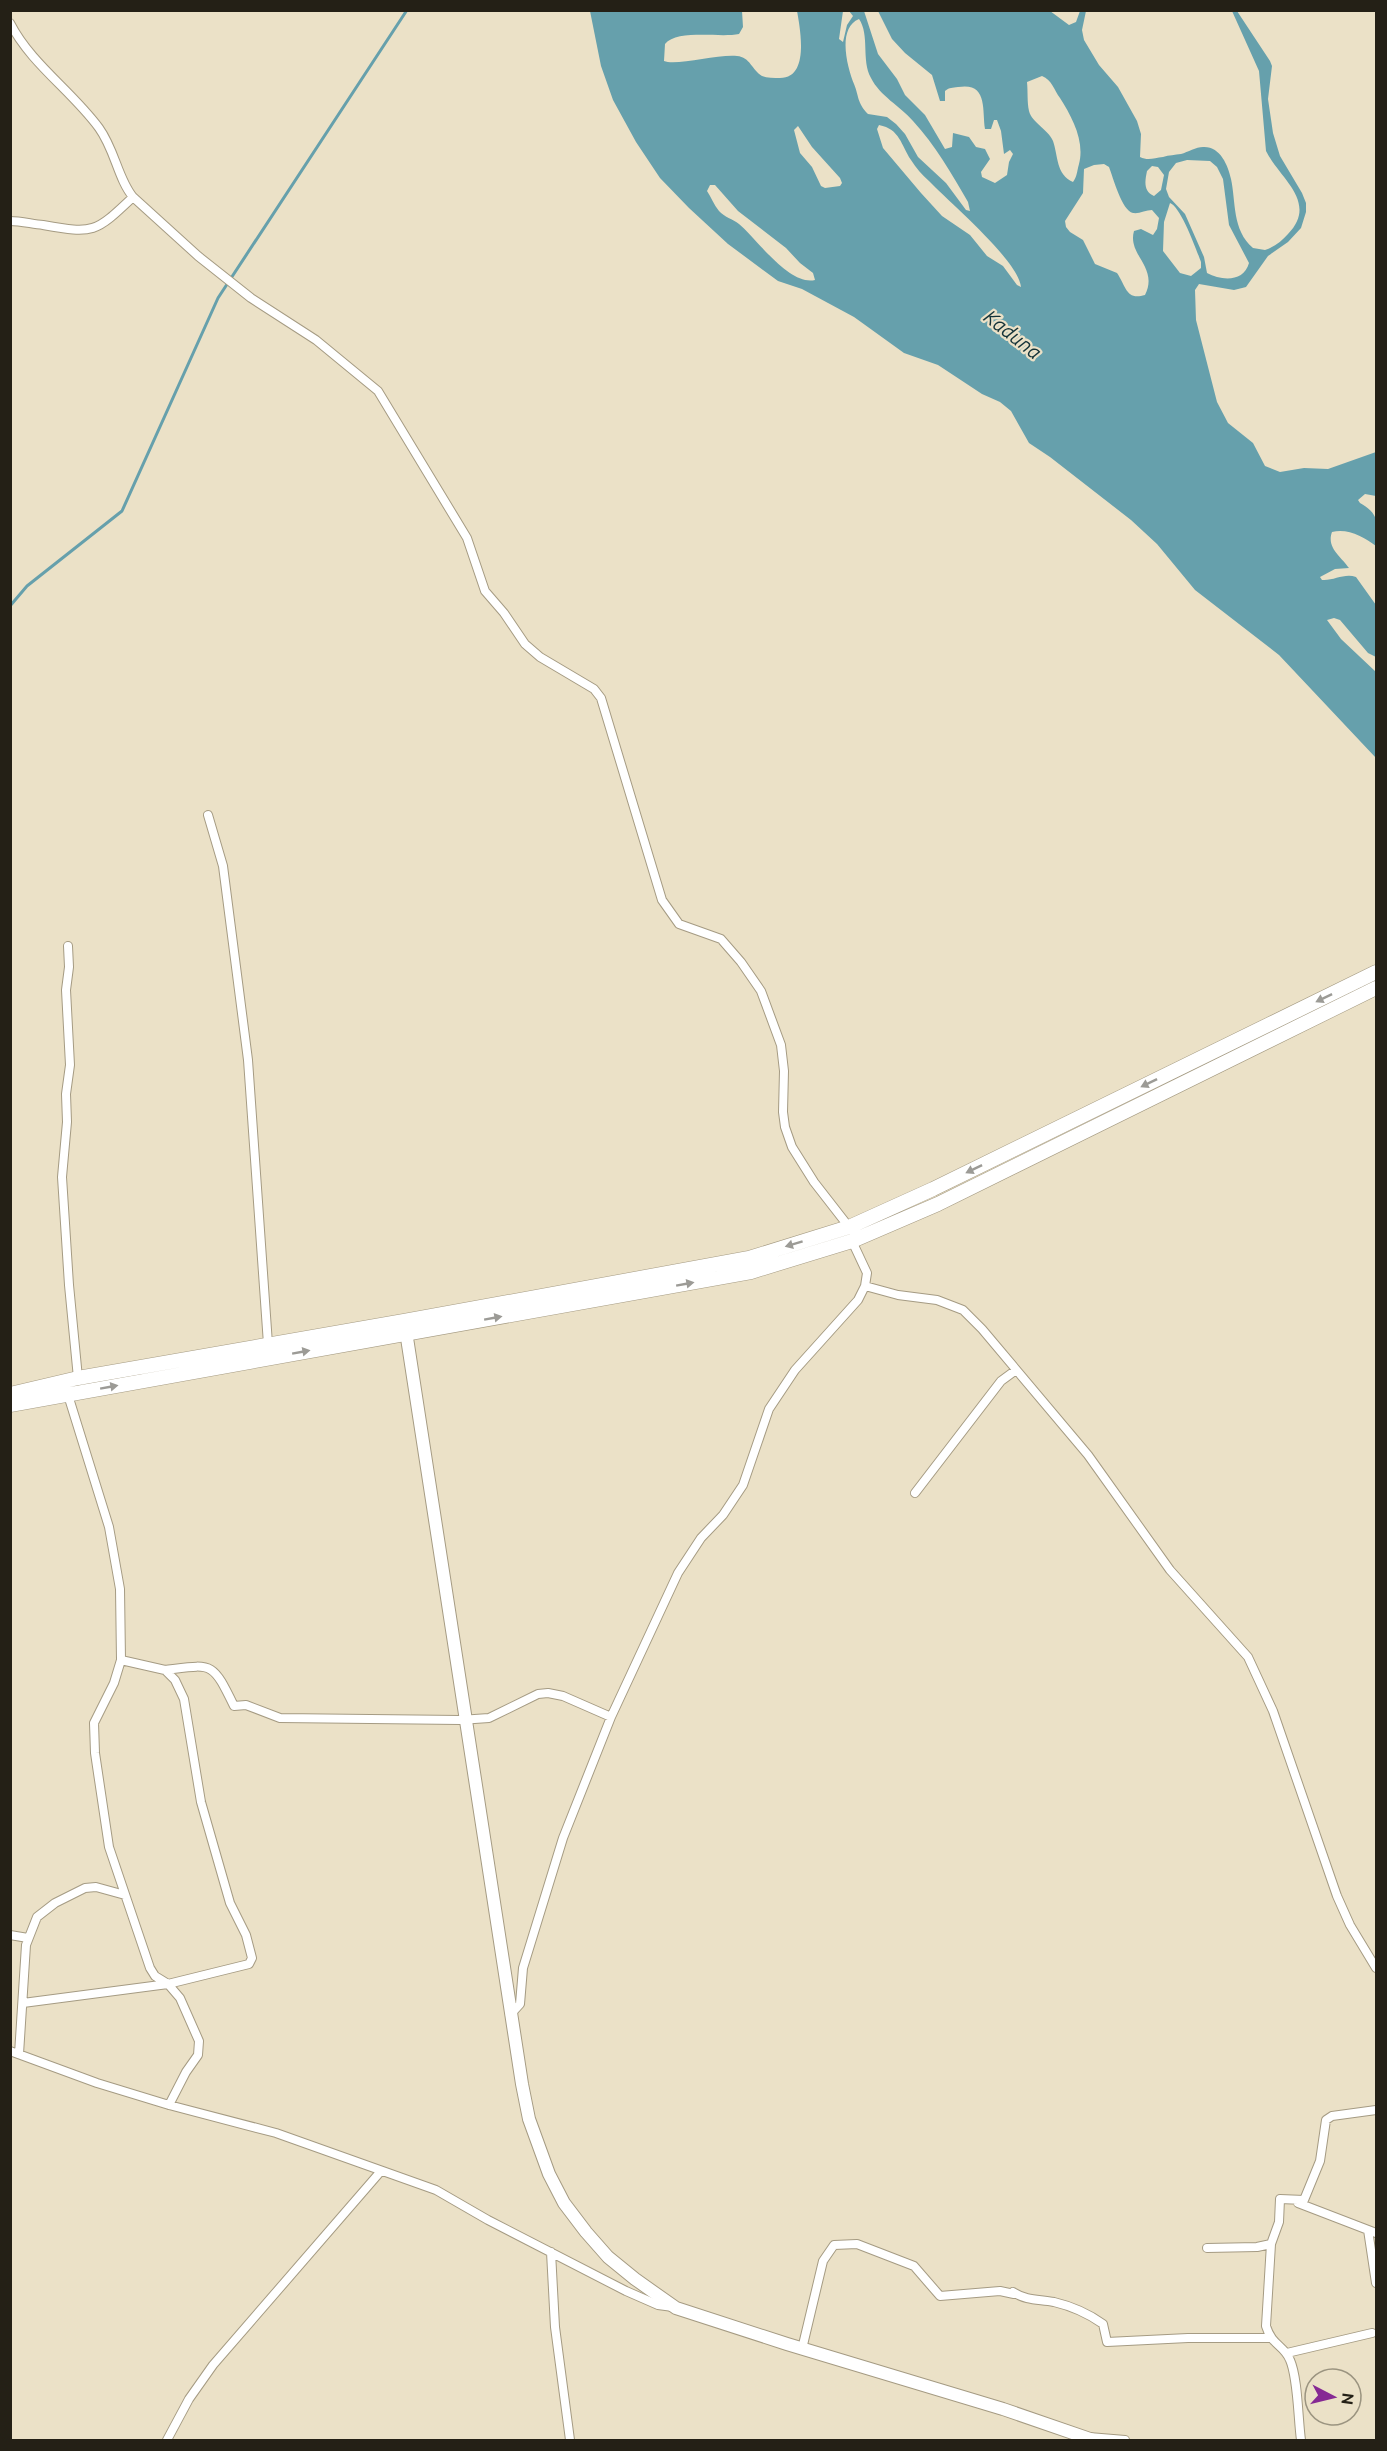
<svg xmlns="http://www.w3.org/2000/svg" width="1387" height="2451" font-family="Ubuntu,sans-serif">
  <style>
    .water { fill: #66a0ac; fill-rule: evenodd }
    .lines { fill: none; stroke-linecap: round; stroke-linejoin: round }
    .stream { stroke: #66a0ac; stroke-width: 3 }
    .minor-casing { stroke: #a59b83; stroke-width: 10 }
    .secondary-casing { stroke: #a59b83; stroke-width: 14 }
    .primary-casing { stroke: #a59b83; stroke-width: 15 }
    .minor { stroke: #fff; stroke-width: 8 }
    .secondary { stroke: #fff; stroke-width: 12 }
    .primary { stroke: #fff; stroke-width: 14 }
    .oneway { fill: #9c9b96 }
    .labels { text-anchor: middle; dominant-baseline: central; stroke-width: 4.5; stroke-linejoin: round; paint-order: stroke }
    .water-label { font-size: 20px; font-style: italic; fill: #143339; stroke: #ebe1c7 }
  </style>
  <rect width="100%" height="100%" fill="#ebe1c7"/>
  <path class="water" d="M590,11h152l1,16 -4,7c-18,4 -62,-5 -74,10l-1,17c12,5 54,-7 73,-5 13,1 15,14 25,20 5,2 12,2 18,2 30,0 20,-50 17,-67h46l-4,28 4,3 4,-17 6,-9 -4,-5h15l14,43 19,25 8,16 20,20 20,34 7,-2 1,-14 16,4 7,10 9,2 5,10 -9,13 1,5 13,6 12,-8 2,-13 4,-8 -3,-4 -6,4 -3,-23 -4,-11h-3l-3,9h-6c-3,-20 3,-47 -27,-42 -6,1 -8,0 -13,4v10h-5l-8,-26 -27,-22 -13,-14 -14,-28h172l19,14 7,-3 4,-11h6l-4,19 2,10 15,25 19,22 19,34 4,13 -1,23c8,4 14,1 23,0 6,-2 12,-2 18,-3 7,-2 15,-7 22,-7 17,-1 25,18 28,32 5,23 1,51 22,69l12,2c9,-3 17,-9 23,-16 31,-32 -9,-56 -22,-83l-7,-80 -27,-60h5l33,50 2,5 -4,33 5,34 7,23 22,37 4,10v9l-5,16 -13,14 -20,14 -22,31 -12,3 -35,-6 -4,6 1,30 21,82 11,21 25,20 12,23 15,6 24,-4 24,1 48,-17v44l-11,-2 -7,6 2,3c21,12 17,21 16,43 -12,-9 -28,-18 -44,-14 -6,16 10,25 17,36l-14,1 -15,8 2,3c12,1 22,-7 34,-3l20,28v52l-8,-4 -28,-33 -6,-2 -7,2 14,19 35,33v86l-97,-103 -84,-65 -38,-46 -26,-24 -81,-63 -21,-14 -18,-32 -11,-9 -18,-8 -44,-29 -34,-12 -50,-36 -52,-28 -24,-8 -50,-37 -39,-36 -29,-30 -24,-36 -23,-42 -12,-34zM859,19c11,16 2,41 12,59 9,18 29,28 42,43 22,24 39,53 55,81l2,9 -4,-1 -20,-27 -28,-26 -13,-23 -9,-10 -9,-7 -19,-3c-11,-11 -9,-18 -14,-30 -7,-17 -17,-56 5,-65zM1042,76c10,4 12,14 18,22 12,19 25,43 19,66 -2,7 -2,13 -6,18 -17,-7 -15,-27 -20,-41 -5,-12 -21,-18 -24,-30 -2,-9 -1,-19 -2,-29zM879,125c21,4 22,20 32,35 5,8 11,15 18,21 21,22 89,79 92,106l-4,-2 -14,-19 -16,-10 -17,-21 -28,-19 -21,-23 -38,-45 -6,-19zM798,126l14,21 28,31 2,5 -2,3 -15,2 -4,-2 -9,-19 -12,-14 -6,-23zM1187,160l23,1 7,6 6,12 6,46 20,38c-5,19 -27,18 -42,10l-3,-16 -19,-43 -16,-17 -3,-8 3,-17 7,-9zM1094,165l10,-1 5,3c4,10 13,44 24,46 6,1 13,-3 19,-3l7,8 -2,11 -4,6 -12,-6 -7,2c-7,24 25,36 11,64 -19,6 -19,-9 -28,-22l-22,-9 -12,-24 -13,-8 -4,-5 -1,-6 18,-28 1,-24zM1152,166l6,1 6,8 -3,15 -7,6c-11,-5 -9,-15 -7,-25zM710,185h5l23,26 48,37 14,15 13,10 2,7c-26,6 -59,-42 -76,-56 -6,-5 -15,-7 -20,-13 -5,-6 -8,-14 -12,-20zM1170,203c11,4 26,46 31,59v6l-10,8 -11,-3 -17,-22 1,-29z"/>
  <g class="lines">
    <path class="stream" d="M10,606l17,-20 95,-75 96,-213 189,-288"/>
    <g class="minor-casing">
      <path id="minor" d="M10,23c21,41 62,68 89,105 16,22 19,51 34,69l65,59 53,42 65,42 62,51 89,147 18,53 19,22 21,31 15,13 54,32 7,9 61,202 17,24 42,15 20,23 20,29 20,54 3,26 -1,41 2,15 7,20 22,35 35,45
        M10,221c11,0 22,3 33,4 51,9 52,8 90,-28
        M208,815l15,51 25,194 20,284
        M68,946l1,21 -3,23 4,75 -4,29 1,28 -5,55 7,108 9,93
        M865,1286l33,9 39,5 26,10 19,19 106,126 82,115 78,87 25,54 64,185 13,29 26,43
        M68,1395l41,132 11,62 1,71 -7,23 -20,40 1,30 14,94 41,121 5,8 13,8 12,14 19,43 -1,14 -12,17 -17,33
        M915,1493l86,-112 15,-11
        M165,1670c48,-6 47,-9 69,36l12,-1 34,13 180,2 29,-2 49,-24 10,-1 15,3 48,21
        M10,1935l18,3
        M23,2003l145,-19 81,-20 3,-6 -6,-23 -16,-32 -29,-101 -17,-103 -9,-19 -10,-10 -44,-10
        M510,2015l10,-11 3,-36 40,-130 48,-121 67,-144 23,-35 22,-23 20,-30 26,-76 26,-39 63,-70 7,-14 2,-13 -15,-32
        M10,2051l87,32 72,22 107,28 160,57 52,30 138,71 32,14 15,2
        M19,2054l7,-109 11,-28 18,-14 30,-15 11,-1 29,8
        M1298,2203l78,30
        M1368,2230l8,53
        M1207,2248l50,-1 14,-3
        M551,2252l4,75 15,113
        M1013,2292c14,9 26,7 41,10 17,4 35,12 49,22l4,18 81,-4h82
        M802,2349l21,-88 11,-16 23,-1 57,22 26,30 60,-5 14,3
        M1287,2353l85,-20
        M1089,2437l36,3
        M167,2440l22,-41 24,-34 168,-194
        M1301,2440c-3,-21 -3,-62 -11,-80 -6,-15 -18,-14 -24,-34l5,-82 8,-22 1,-23 24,1 16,-39 6,-41 6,-4 44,-6"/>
    </g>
    <g class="secondary-casing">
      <path id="secondary" d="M405,1325l117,759 7,35 20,55 15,29 22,29 22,25 27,22 41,29 111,36 216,65 90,31"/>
    </g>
    <g class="primary-casing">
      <path id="primary" d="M10,1394l68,-16 326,-57 345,-63 100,-31 84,-38 443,-217
        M10,1405l741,-133 101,-31 86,-37 438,-216"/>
    </g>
    <use href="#minor" class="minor"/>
    <use href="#secondary" class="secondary"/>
    <use href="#primary" class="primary"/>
  </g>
  <defs><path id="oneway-solid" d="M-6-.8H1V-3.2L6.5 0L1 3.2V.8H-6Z" transform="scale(1.5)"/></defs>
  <g class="oneway">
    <use href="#oneway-solid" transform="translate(1324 998) rotate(154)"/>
    <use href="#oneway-solid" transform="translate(1149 1083) rotate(154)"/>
    <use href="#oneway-solid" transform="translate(974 1169) rotate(154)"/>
    <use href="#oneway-solid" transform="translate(794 1244) rotate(163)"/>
    <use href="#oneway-solid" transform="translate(685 1284) rotate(-10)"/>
    <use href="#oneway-solid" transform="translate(493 1318) rotate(-10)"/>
    <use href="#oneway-solid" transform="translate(301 1352) rotate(-10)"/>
    <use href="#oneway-solid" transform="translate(109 1387) rotate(-10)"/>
  </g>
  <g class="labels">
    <g class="water-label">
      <text transform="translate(1013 334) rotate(38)">Kaduna</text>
    </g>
  </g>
  <rect width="1387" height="2451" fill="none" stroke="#242016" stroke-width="24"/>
  <g transform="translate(1333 2397) rotate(97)"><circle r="28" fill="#ebe1c7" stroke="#9b9480" stroke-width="1.5"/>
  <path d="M0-4.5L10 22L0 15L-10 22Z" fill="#862994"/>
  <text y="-9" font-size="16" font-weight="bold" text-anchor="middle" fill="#242016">N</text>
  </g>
</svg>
